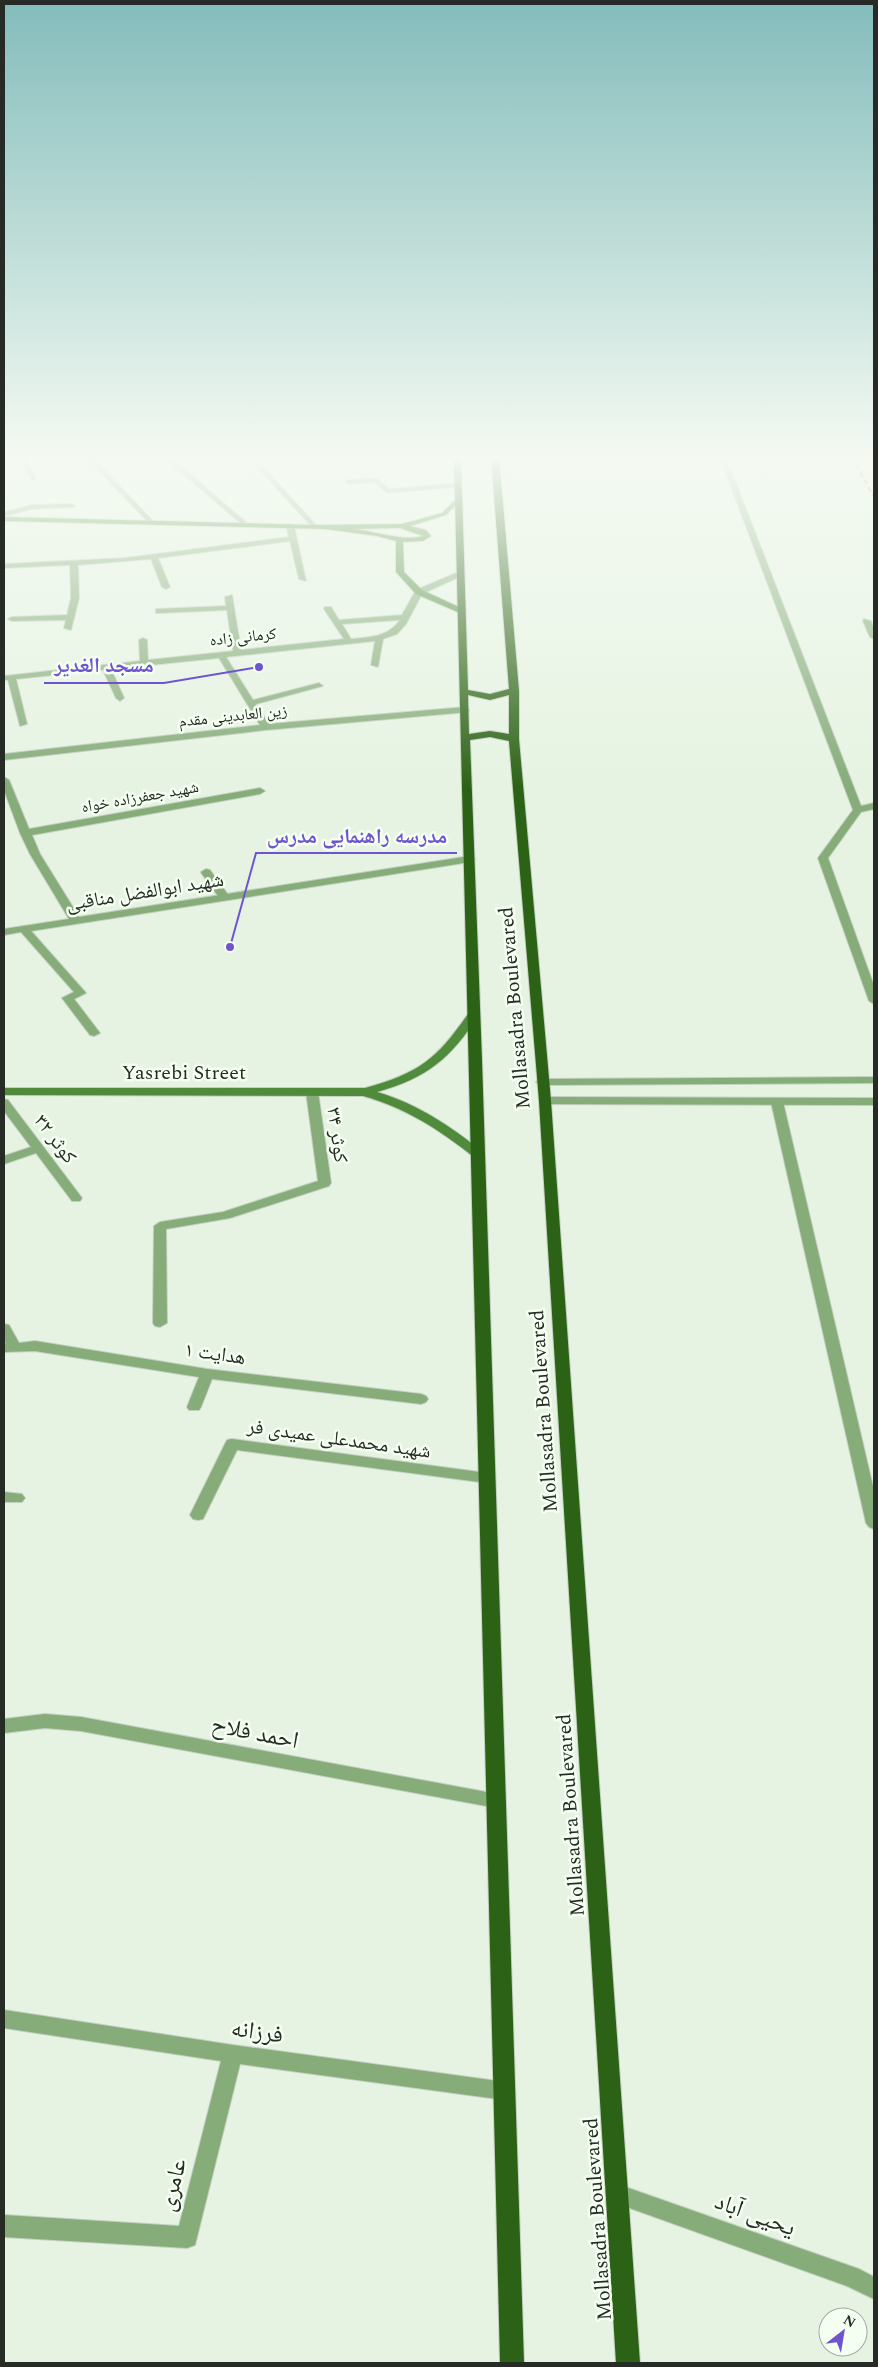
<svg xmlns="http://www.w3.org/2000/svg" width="878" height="2367" font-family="Spectral,'Noto Naskh Arabic',serif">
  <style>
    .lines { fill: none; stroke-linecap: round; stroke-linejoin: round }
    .service-casing { stroke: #c3cfc0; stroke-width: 2 }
    .minor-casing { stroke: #c3cfc0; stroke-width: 2 }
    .tertiary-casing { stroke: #c3cfc0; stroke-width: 2 }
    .secondary-casing { stroke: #c3cfc0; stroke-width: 2 }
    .trunk-casing { stroke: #c3cfc0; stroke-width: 2 }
    .service { fill: #85ac79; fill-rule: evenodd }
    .minor { fill: #85ac79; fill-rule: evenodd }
    .tertiary { fill: #85ac79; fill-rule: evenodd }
    .secondary { fill: #508b3b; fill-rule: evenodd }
    .trunk { fill: #2c6216; fill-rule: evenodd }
    .rail { stroke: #7c857a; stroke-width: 2.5; stroke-dasharray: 5.5 3; stroke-linecap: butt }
    .labels { text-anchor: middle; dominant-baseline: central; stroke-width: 5; stroke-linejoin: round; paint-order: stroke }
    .far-street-label { font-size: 16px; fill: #262b25; stroke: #f5fff1 }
    .street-label { font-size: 20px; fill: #262b25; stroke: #f5fff1 }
    .near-street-label { font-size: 24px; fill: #262b25; stroke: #f5fff1 }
    .leader { fill: none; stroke: #6e55cf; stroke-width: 2 }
    .callout-dot { fill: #6e55cf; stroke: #f5fff1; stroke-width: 2 }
    .callout-label { font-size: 21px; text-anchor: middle; font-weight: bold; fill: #6e55cf; stroke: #f5fff1; stroke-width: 5; stroke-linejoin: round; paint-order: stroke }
  </style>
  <rect width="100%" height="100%" fill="#e6f3e2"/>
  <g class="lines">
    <g class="service-casing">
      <path id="service" d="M206,869l4,1 19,26v4h-8l-19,-26 -1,-2z"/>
    </g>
    <g class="minor-casing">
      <path id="minor" d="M19,457h6l11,23h-4z
        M86,457h6l62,65v2h-4z
        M163,457h7l78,67v2h-4z
        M724,458l3,2 134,346 13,-3v6l-13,3 -33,46 46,128v18l-5,-3 -51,-143 35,-48 -132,-350z
        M259,467h4l54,59v2h-4l-54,-59z
        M376,478l13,11 69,-6 3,2 -3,2 -71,6 -13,-11 -26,2 -3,-2 3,-2z
        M72,504l3,2 -1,1 -42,2 -28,7v-4l28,-7z
        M290,524l4,2 12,55 -7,-2 -9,-38 -132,17 12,29 -4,2 -4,-2 -11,-28 -73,6 1,33 -8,32 -7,-2 2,-8 -54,1 -4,-2 4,-2 55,-2 4,-17 -1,-33 -66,3v-4l121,-6 164,-21 -3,-11z
        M456,573l7,2 -41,19 -16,30 -9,10 -14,5 -5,28 -7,-2 4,-24 -149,16 27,43 66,-17 4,3 -67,18 13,20 196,-17 4,3 -1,2 -202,18 -262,30v-6l256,-29 -41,-67 -108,11 13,29 -4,3 -4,-3 -13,-28 -87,9 11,45 -7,2 -12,-46h-4v-4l136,-15 -1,-21 4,-2 4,2 1,20 85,-9 -6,-41 -68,3h-3v-4l70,-3 -1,-9 7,-2 9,55 103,-11 -20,-30 1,-2h6l8,13 63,-5 14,-25zM400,620c-12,17 -29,17 -49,19l-9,-15z
        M864,619l7,2 3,8v10l-4,-2 -7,-16z
        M4,777l5,3 20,49 231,-41 5,3 -5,3 -228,41 8,19 39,63 391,-61 5,3 -5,3 -439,69 55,62 -12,6 26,34 -6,3 -4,-1 -28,-37 12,-6 -53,-60 -17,3v-6l65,-10 -39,-65 -10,-21 -16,-43z
        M312,1088l6,4 13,91 -2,3 -99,32 -64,11 1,94 -7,4 -5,-1 -2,-3 1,-97 6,-4 63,-10 95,-31 -12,-89z
        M777,1098l6,4 91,389v38l-5,-2 -3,-4 -95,-421z
        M4,1099l4,1 74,98 -2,3h-8l-36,-48 -32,11v-8l27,-9 -27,-36z
        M4,1324l5,1 10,18 16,-2 172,28 214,25 5,2 2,3 -2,3 -5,2 -209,-25 -11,28 -2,3h-10l-2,-3 12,-30 -164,-26 -31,1v-8l2,-1 -2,-3z
        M232,1439l255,34 5,1 2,4 -2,4 -5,1 -250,-33 -34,69 -5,1 -5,-1 -3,-4 35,-71 2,-4z
        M4,1492l18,2 3,4 -3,4h-18z
        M45,1714l36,3 416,77 6,2 3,5 -3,5 -6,2 -416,-77 -36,-3 -41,5v-14z
        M4,2010l229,35 272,37 7,2 3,7 -3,7 -7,2 -265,-36 -45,181 -8,3 -183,-11v-22l175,11 42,-165 -217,-33z
        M617,2184l242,85 15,8v22l-27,-13 -237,-85 -3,-7 3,-7z"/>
    </g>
    <g class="tertiary-casing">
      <path id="tertiary" d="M874,1077v6l-332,2 -6,-3 6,-3z
        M545,1097l329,1v7l-333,-1 -2,-3 2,-3z"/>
    </g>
    <g class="secondary-casing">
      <path id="secondary" d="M455,500l5,1 -14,14 -36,11 16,4 5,6 -8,5 -20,1 1,30 18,18 41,19 1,2 -4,2 -44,-19 -20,-22v-31l-19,-5 -52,-7 -321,-8v-4l311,8 87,-1 40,-11zM400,528l23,8c-19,6 -49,-5 -69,-7z
        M474,1010l6,3c-28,44 -52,65 -103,79 41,12 73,34 106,60l2,3 -2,3h-8c-35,-28 -69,-50 -112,-62l-359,-1v-7h361c55,-15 73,-30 105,-77z"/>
    </g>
    <g class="trunk-casing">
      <path id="trunk" d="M454,457h7l7,233 22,4 19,-5 -18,-232h8l20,234v48l32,362 89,1262h-24l-77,-1262 -30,-360 -19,-4 -20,3 12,320 42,1303h-24zM468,695l22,5 19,-5v39l-19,-3 -21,3z"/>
    </g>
    <use href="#service" class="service"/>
    <use href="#minor" class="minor"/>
    <use href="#tertiary" class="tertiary"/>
    <use href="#secondary" class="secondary"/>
    <use href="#trunk" class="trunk"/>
    <path class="rail" d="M852,457l22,40"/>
  </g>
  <linearGradient id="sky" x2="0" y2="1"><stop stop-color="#83bcbb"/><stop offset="0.58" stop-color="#f4faf2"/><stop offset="1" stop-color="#f4faf2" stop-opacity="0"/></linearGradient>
  <rect width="878" height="788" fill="url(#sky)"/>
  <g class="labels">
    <g class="far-street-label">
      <text transform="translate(243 637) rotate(-6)">کرمانی زاده</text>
      <text transform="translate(233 716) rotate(-6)">زین العابدینی مقدم</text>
      <text transform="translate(140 797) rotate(-10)">شهید جعفرزاده خواه</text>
    </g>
    <g class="street-label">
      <text transform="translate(145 892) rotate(-9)">شهید ابوالفضل مناقبی</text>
      <text transform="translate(515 1008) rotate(-95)">Mollasadra Boulevared</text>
      <text x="184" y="1073">Yasrebi Street</text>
      <text transform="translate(337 1135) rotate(82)">کوثر ۳۴</text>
      <text transform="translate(55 1139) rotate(53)">کوثر ۳۲</text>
      <text transform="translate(215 1354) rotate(8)">هدایت ۱</text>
      <text transform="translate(544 1411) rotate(-94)">Mollasadra Boulevared</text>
      <text transform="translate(339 1439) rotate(8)">شهید محمدعلی عمیدی فر</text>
      <text transform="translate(571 1815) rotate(-94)">Mollasadra Boulevared</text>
      <text transform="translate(598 2219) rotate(-94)">Mollasadra Boulevared</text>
    </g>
    <g class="near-street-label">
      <text transform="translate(255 1733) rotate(11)">احمد فلاح</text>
      <text transform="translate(257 2032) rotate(8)">فرزانه</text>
      <text transform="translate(173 2185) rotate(-76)">عامری</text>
      <text transform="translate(755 2215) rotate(20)">یحیی آباد</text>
    </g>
  </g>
  <path class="leader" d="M259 667L164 683H44M230 947L256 853H457"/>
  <g class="callout-dot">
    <circle cx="259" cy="667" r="5"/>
    <circle cx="230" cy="947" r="5"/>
  </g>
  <g class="callout-label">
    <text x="104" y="672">مسجد الغدیر</text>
    <text x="357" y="843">مدرسه راهنمایی مدرس</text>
  </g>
  <rect width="878" height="2367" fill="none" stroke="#262b25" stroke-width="10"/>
  <g transform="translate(843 2332) rotate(31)"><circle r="24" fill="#f5fff1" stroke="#a2aa9f"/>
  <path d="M0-4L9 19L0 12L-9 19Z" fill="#6e55cf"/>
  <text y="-8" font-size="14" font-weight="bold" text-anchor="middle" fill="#262b25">N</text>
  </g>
</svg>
